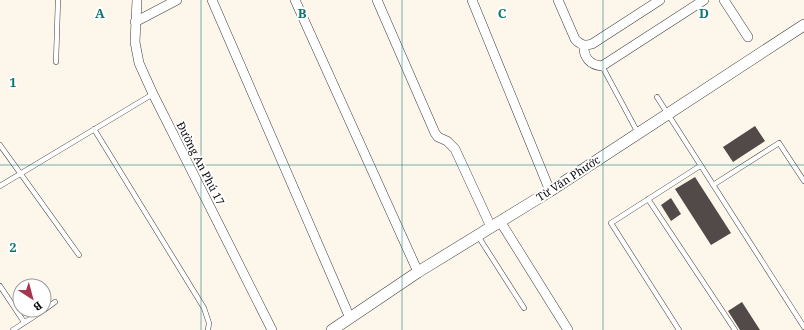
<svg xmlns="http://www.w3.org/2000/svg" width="804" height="330" font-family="'Noto Serif',serif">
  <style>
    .building { fill: #524a48 }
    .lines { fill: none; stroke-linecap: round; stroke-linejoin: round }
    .service-casing { stroke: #3e3e3e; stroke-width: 5.5 }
    .minor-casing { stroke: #3e3e3e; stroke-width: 10 }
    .tertiary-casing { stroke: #3e3e3e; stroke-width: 12 }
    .service { stroke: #fff; stroke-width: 4.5 }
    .minor { stroke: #fff; stroke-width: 9 }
    .tertiary { stroke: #fff; stroke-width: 11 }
    .grid { fill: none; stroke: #0f766e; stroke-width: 1; stroke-opacity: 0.55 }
    .labels { text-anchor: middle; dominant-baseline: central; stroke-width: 4; stroke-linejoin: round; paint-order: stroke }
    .street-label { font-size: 11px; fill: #0b0b0b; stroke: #fff }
    .grid-label { font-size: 13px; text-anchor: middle; font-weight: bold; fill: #0f766e; stroke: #fff; stroke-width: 4; stroke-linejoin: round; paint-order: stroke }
  </style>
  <rect width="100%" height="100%" fill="#fcf6eb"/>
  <path class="building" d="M755,126l10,15 -32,21 -10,-15z
    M695,177l36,56 -20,12 -36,-56z
    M671,198l10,16 -10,7 -10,-16z
    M742,302l18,28h-20l-12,-19z"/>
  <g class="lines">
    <g class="service-casing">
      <path id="service" d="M56,62l2,-62
        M602,66l36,67
        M657,97l147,230
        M94,129l110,179 5,15 -1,7
        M0,145l79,110
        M713,185l66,-42 25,38
        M0,186l153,-92
        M648,199l87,131
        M478,236l46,72
        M0,286l24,36
        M44,310l11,-8
        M13,330l31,-20
        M679,330l-68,-107 89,-57"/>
    </g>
    <g class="minor-casing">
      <path id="minor" d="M137,0l-2,42 4,21 14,31 119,236
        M212,0l138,318
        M295,0l123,272
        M377,0l58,133 3,4 9,4 8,8 36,78
        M472,0l78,191
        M558,0l17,39c5,6 10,7 17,5l68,-44
        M724,0l24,37
        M135,22l42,-22
        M584,45c-1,12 6,20 18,21l102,-66
        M500,221l68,109"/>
    </g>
    <g class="tertiary-casing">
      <path id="tertiary" d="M332,330l86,-58 132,-81 254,-166"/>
    </g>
    <use href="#service" class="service"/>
    <use href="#minor" class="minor"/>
    <use href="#tertiary" class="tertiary"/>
  </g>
  <path class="grid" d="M201,0v330M402,0v330M603,0v330M0,165h804"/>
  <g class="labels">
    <g class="street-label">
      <text transform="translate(201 163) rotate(63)">Đường An Phú 17</text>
      <text transform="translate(568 178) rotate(-33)">Từ Văn Phước</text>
    </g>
  </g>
  <g class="grid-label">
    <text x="100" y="18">A</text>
    <text x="302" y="18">B</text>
    <text x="502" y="18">C</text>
    <text x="704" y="18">D</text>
    <text x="13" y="87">1</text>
    <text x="13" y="252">2</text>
  </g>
  <g transform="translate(32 298) rotate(144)"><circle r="19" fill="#ffffff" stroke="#9d9d9d"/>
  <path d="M0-3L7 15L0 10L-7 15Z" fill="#a83550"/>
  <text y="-6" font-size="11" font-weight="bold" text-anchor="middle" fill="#0b0b0b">B</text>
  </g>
</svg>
